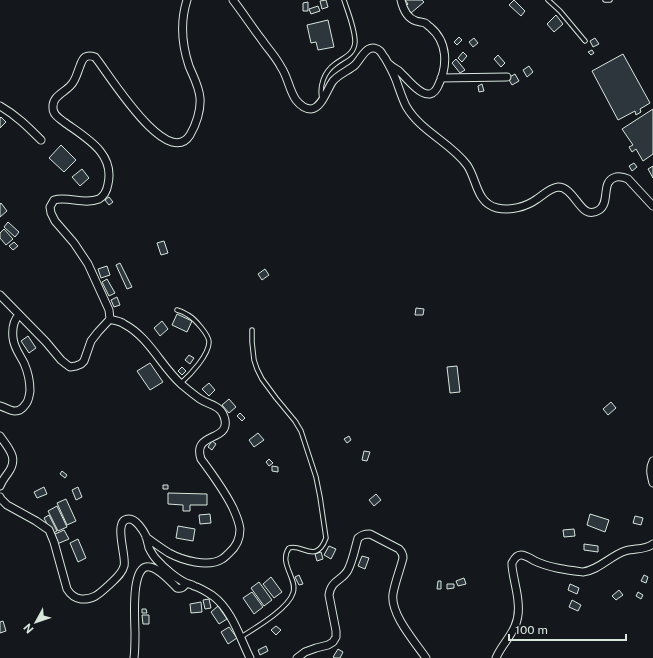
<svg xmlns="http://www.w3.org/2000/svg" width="653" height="658" font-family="'Public Sans',sans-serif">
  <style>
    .building { fill: #2c363c; stroke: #d8e6dc }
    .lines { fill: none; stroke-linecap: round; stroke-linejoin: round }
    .lane-casing { stroke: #d8e6dc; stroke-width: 5.5 }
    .street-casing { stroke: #d8e6dc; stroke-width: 9 }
    .lane { stroke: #14181c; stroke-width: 3.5 }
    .street { stroke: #14181c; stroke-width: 7 }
  </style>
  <rect width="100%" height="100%" fill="#14181c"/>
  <path class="building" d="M326,0l2,7 -6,2 -2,-8z
    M405,0h17l2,2 -13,11 -5,-7 2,-2z
    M514,0l11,11 -4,5 -12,-11z
    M308,2v9h-5v-8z
    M318,6l2,5 -9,3 -2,-5z
    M556,15l7,9 -9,8 -7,-8z
    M328,20l6,27 -16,3 -2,-8 -5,1 -4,-18z
    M459,37l3,3 -5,5 -3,-3z
    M474,38l4,5 -5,4 -4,-5z
    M595,38l4,6 -6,3 -3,-6z
    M592,50l2,3 -3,2 -3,-3z
    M463,52l4,4 -5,6 -4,-4z
    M623,54l27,49 -10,6 1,3 -5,3 -1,-4 -17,9 -26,-49z
    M498,55l7,8 -4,4 -7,-8z
    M456,59l9,11 -5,3 -8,-10z
    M529,66l4,6 -6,5 -4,-7z
    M515,74l4,7 -7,4 -4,-7z
    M482,84l2,7 -5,1 -1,-6z
    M653,109v45l-10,7 -7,-12 -4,3 -3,-5 4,-2 -11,-16z
    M1,117l5,5 -6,6v-10z
    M61,145l15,15 -12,12 -15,-14z
    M634,163l3,4 -5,4 -3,-5z
    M653,166v12l-5,-9z
    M82,169l7,9 -9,8 -8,-9z
    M109,197l4,5 -4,3 -4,-5z
    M1,203l6,8 -7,6v-13z
    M8,222l11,10 -4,5 -11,-10z
    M4,229l9,10 -7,6 -6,-7v-5z
    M164,241l4,12 -7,2 -4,-12z
    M14,242l4,4 -5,4 -4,-4z
    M120,263l12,24 -5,2 -11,-24z
    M107,266l3,9 -9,3 -3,-9z
    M265,269l4,6 -7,5 -4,-6z
    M107,279l8,14 -6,3 -7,-14z
    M117,297l3,8 -6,2 -3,-7z
    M416,308l8,1 -1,6h-8z
    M177,314l15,7 -5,11 -15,-7z
    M162,321l6,8 -8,7 -6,-8z
    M28,336l8,12 -7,5 -8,-12z
    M189,355l5,3 -4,6 -5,-4z
    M150,363l13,19 -13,8 -13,-19z
    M457,366l3,26 -10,1 -3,-26z
    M182,367l4,4 -4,4 -4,-4z
    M209,383l6,7 -6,6 -7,-7z
    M229,399l7,8 -7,6 -7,-8z
    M611,402l5,6 -8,7 -5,-6z
    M240,413l5,5 -3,3 -5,-5z
    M258,433l6,7 -10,7 -5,-7z
    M349,436l2,4 -4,3 -3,-4z
    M212,441l4,3 -4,6 -4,-3z
    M364,451l6,1 -3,9 -5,-1z
    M269,459l4,4 -4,3 -3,-4z
    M272,466l6,1v5l-6,-1z
    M62,471l5,4 -2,3 -5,-4z
    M163,485h5v4h-5z
    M44,487l3,7 -10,4 -3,-6z
    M78,487l4,10 -6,3 -4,-10z
    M168,493l39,1v11h-17v6h-7v-6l-15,-1z
    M376,494l5,6 -7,6 -5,-6z
    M66,499l10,22 -9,4 -10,-22z
    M57,506l10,21 -9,4 -10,-20z
    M210,514l1,9 -11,1 -1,-9z
    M590,514l19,6 -4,12 -18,-7z
    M49,515l8,16 -5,3 -8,-16z
    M635,516l8,2 -2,7 -8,-2z
    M178,526l17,3 -2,12 -17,-3z
    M574,529l1,7 -11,1 -1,-7z
    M64,530l5,9 -12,5 -4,-9z
    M78,539l8,19 -8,4 -8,-19z
    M584,544l14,2v6l-14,-2z
    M329,546l7,3 -5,10 -7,-4z
    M321,552l2,7 -6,2 -2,-7z
    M362,556l7,2 -4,11 -7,-3z
    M299,575l4,9 -4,1 -4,-8z
    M644,575l4,2 -2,6 -5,-2z
    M271,577l11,15 -8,6 -11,-14z
    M464,578l2,6 -8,2 -2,-5z
    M438,581h3v8h-4z
    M259,582l13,18 -8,6 -13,-18z
    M447,584h7v4l-7,1z
    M570,584l9,4 -2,6 -9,-4z
    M619,590l4,5 -7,5 -4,-4z
    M252,592l11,15 -9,7 -11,-16z
    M638,592l5,3 -2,4 -5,-3z
    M209,599l2,9 -6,1 -2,-9z
    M572,600l9,5 -3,6 -9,-4z
    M201,602l1,10 -11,1 -1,-9z
    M218,606l9,13 -8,5 -8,-12z
    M142,609h4l1,4h-5z
    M142,615h7v9h-6z
    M3,621l3,10 -6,2v-11z
    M276,626l5,4 -5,5 -5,-5z
    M229,627l8,11 -9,6 -7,-12z
    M266,646l2,5 -8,4 -2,-5z
    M338,649l5,3 -3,6h-5l-2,-1z"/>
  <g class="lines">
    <g class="lane-casing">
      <path id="lane" d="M548,0l12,11 25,30
        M605,0h5
        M322,99c-3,-13 2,-27 13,-35 9,-7 19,-9 20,-22 0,-13 -7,-30 -11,-42
        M177,310c4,1 8,3 11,5 7,4 21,20 21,27 0,13 -19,33 -28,41
        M241,637c14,-9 47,-28 52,-44 5,-14 -15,-30 -4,-45 13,-5 27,17 37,-10l-6,-41 -4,-20 -15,-46 -6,-10 -19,-23 -14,-19 -5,-10 -3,-9 -2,-18v-12"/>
    </g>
    <g class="street-casing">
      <path id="street" d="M233,0c10,13 19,27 29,40 6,9 14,17 19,27 7,10 8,23 15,33 4,5 9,9 15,9 11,-1 16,-20 22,-28 6,-7 15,-10 22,-16 5,-5 8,-13 14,-16 3,-2 8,-1 11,2 2,2 3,5 5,7 4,7 8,14 11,22 3,8 6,18 10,26 15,26 44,36 61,59 10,14 9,38 30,43 13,3 29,-1 40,-9 6,-4 13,-11 21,-12 18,0 22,35 41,23 12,-8 1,-29 17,-33 5,-1 8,0 12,2l25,27
        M389,64c3,3 7,5 10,7 9,8 29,37 39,15 10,-20 10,-44 -8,-59 -2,-1 -3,-3 -5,-4 -2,-1 -6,-1 -9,-2 -9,-3 -13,-12 -15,-21
        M441,78l66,-1
        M0,106c16,9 28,21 41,34
        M0,295l46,47 15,18 5,4 4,3 6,-1 5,-2 3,-3 7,-20 7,-9 12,-13 -1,-9 -21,-46 -14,-21 -19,-22 -4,-8 -1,-6 4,-7c14,-4 30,5 45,-1 5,-3 8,-9 9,-15 7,-31 -22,-46 -44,-62 -5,-4 -11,-7 -11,-14 -1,-12 11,-15 18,-23 5,-5 6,-12 9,-19 3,-9 6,-12 15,-9 12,14 72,114 95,78 6,-10 11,-25 10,-37 -1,-12 -7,-22 -11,-32 -7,-21 -9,-44 -2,-66
        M110,319c5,2 10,2 14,5 25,13 37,42 57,60 6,5 13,11 19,15 11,7 22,6 25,21 4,22 -33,12 -24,39 12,16 23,31 32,49 3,7 6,13 7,21 0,9 -4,18 -11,24 -2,2 -5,5 -7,6 -14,9 -40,1 -53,-6 -8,-5 -15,-10 -23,-16
        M0,406c5,1 10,5 15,5 4,0 8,-3 10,-6 4,-4 4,-9 5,-14 0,-10 -2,-19 -6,-28 -4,-8 -10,-15 -11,-25 -1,-9 0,-17 6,-23
        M0,436c9,13 19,22 8,37 -3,4 -6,8 -8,13
        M653,461c-4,8 -2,14 0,22
        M0,497l1,2 6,6 29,16 13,9 5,12 13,47c3,5 7,9 14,10 13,1 19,-6 28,-14 6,-6 13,-11 15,-19 3,-9 -12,-47 5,-47 7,0 14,11 17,17 1,4 2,8 3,12 2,4 5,9 8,12 7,8 20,19 29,23 2,1 6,1 8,3 7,2 13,6 19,10 19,14 27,42 37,62
        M134,658c1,-8 1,-16 1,-25 0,-11 -5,-71 15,-66 10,2 20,14 27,21 5,1 6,-1 9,-4
        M297,658l8,-6 11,-4 12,-3 5,-3 3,-5v-6l-7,-36c2,-15 13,-14 19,-25 5,-10 7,-22 10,-32 4,-3 6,-4 12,-4l29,15c3,3 4,5 4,9 -3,12 -8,24 -10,36 -3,20 22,48 33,64
        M496,658c5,-12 14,-20 19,-32 3,-7 4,-16 3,-24 0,-9 -7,-33 -6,-39 2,-4 5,-8 9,-8 5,0 10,4 14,6 15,7 32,9 48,11 16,-2 27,-16 42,-21 10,-3 20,-1 28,-7"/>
    </g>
    <use href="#lane" class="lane"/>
    <use href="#street" class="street"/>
  </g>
  <g transform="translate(36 622) rotate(230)" stroke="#14181c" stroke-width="3" paint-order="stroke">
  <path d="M0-3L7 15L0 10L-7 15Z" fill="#d8e6dc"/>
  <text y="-6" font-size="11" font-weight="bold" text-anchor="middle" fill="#d8e6dc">N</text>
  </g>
  <path d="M509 634v6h117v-6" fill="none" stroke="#d8e6dc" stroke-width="2"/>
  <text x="515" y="634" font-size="12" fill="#d8e6dc" stroke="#14181c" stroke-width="3" paint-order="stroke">100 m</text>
</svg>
